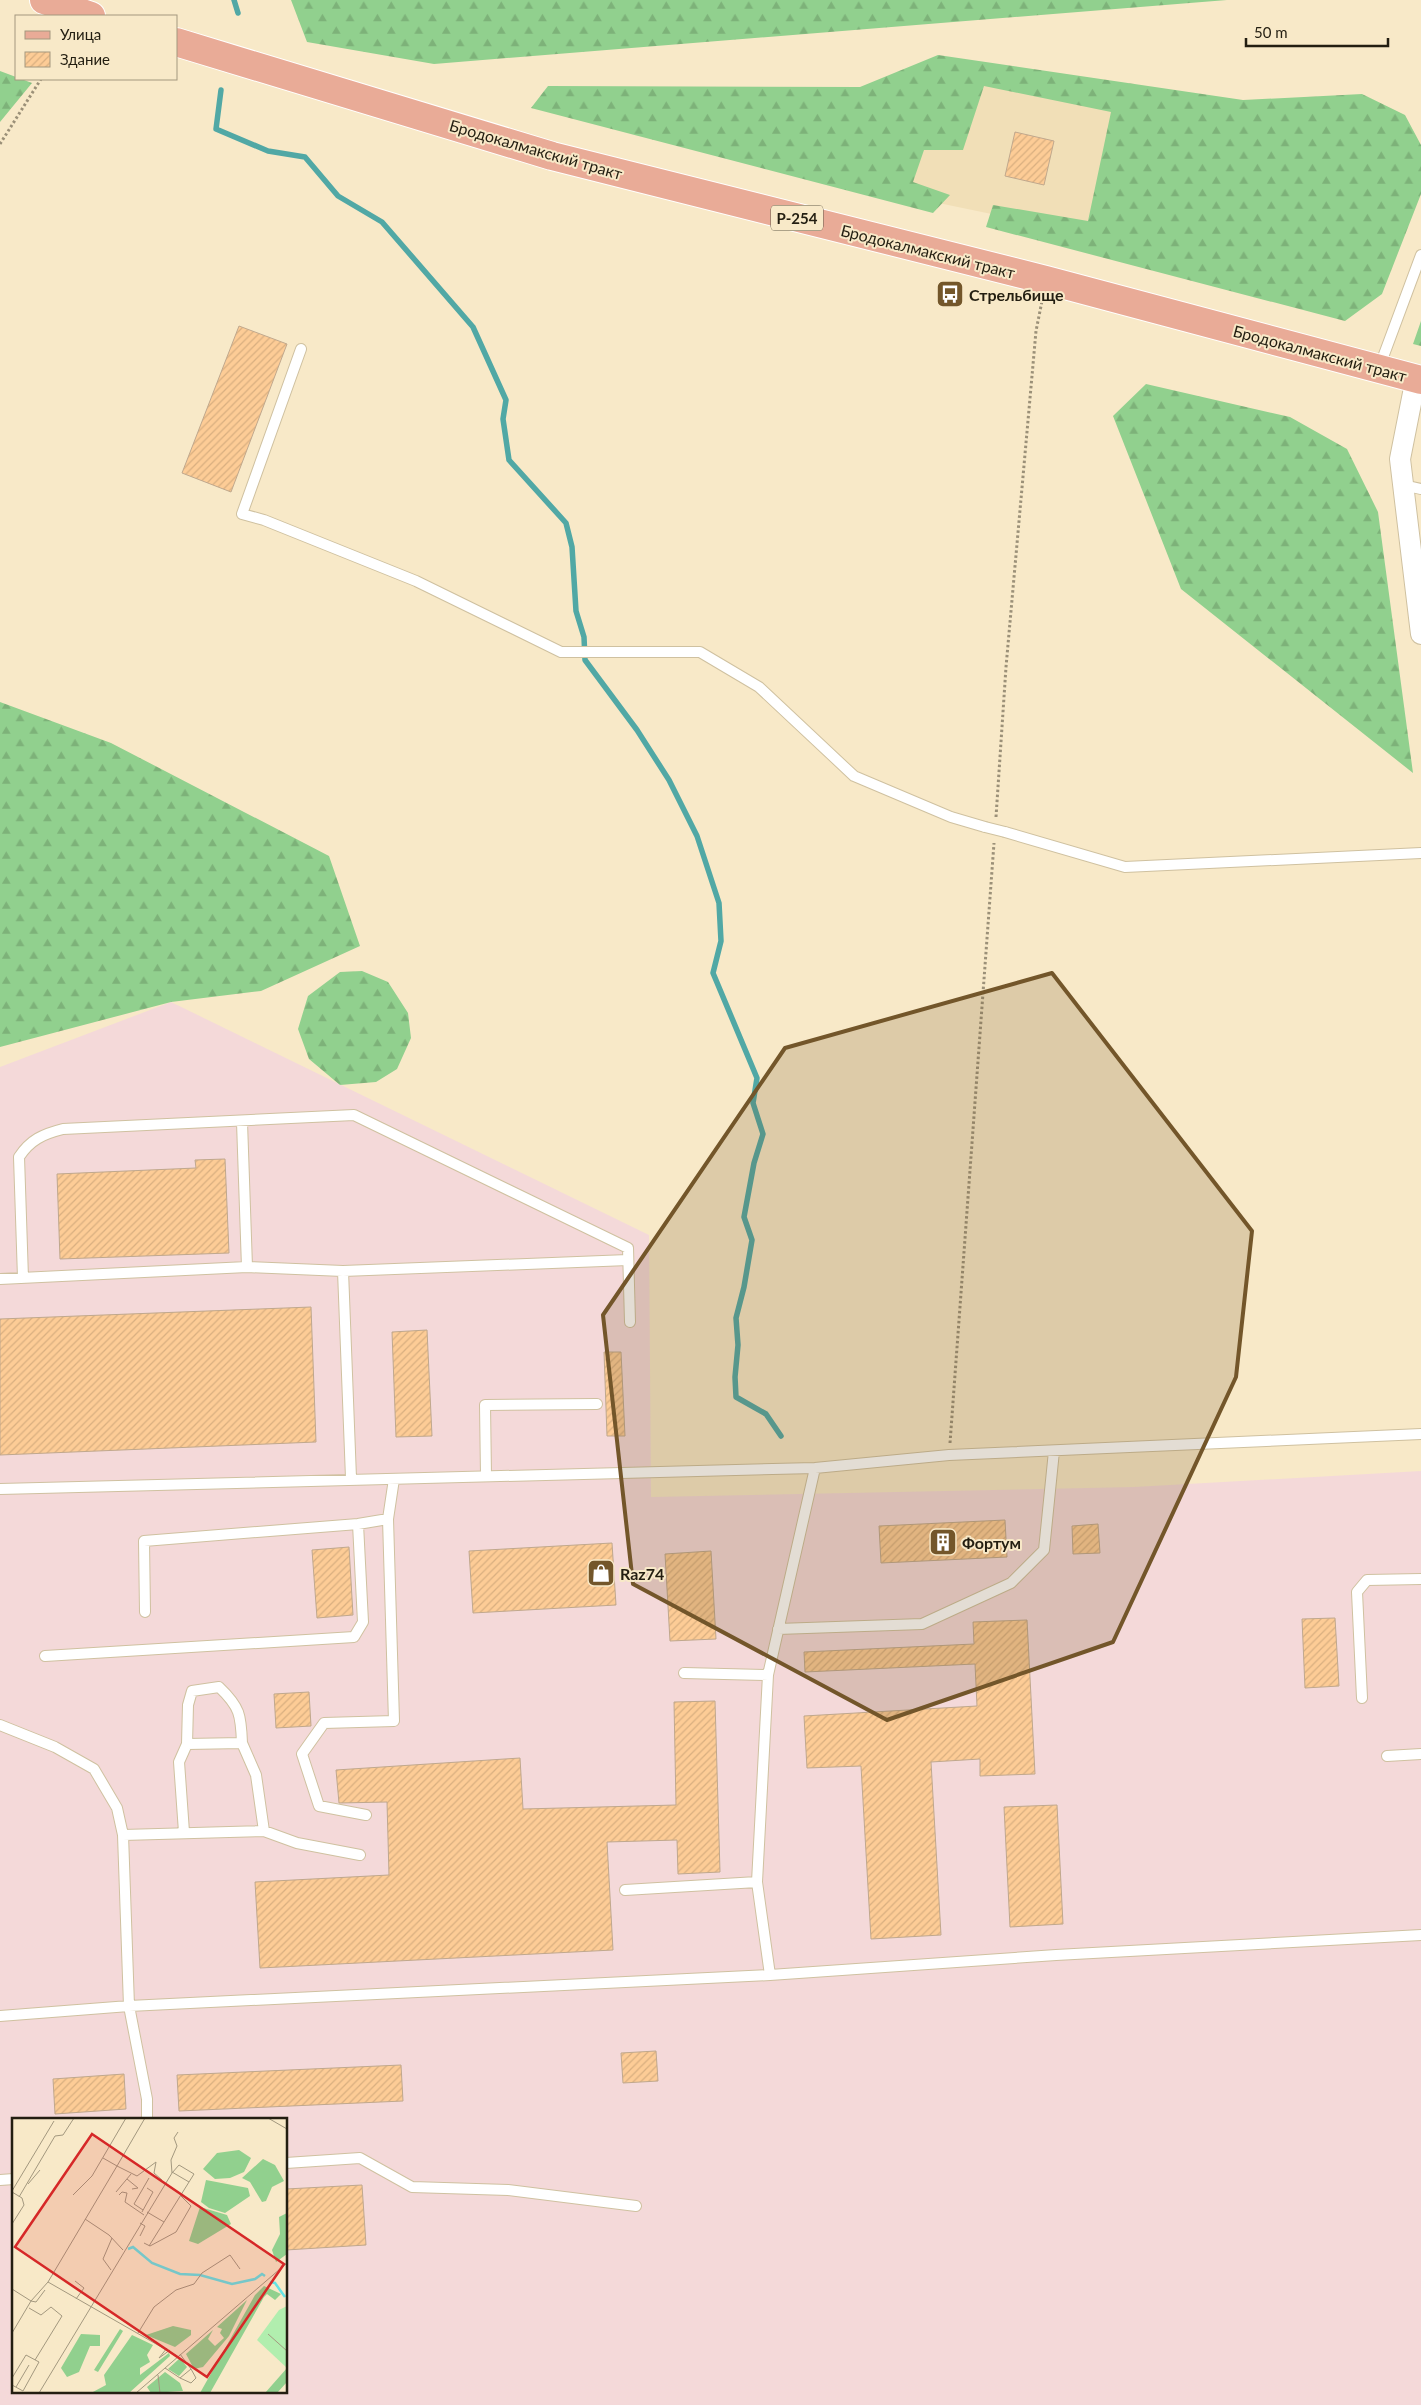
<svg xmlns="http://www.w3.org/2000/svg" width="1421" height="2405" font-family="Lato,sans-serif">
  <style>
    .built { fill: #f1dfb7 }
    .industrial { fill: #f4d9d9; fill-rule: evenodd }
    .forest { fill: url(#forest-firs) }
    .lines { fill: none; stroke-linecap: round; stroke-linejoin: round }
    .stream { stroke: #51a8a5; stroke-width: 5.5 }
    .building { fill: url(#building-hatch); stroke: #c0a88d }
    .service-casing { stroke: #cfc1a0; stroke-width: 12 }
    .minor-casing { stroke: #cfc1a0; stroke-width: 22 }
    .primary-casing { stroke: #fff; stroke-width: 30 }
    .path { stroke: #9b9078; stroke-width: 3; stroke-dasharray: 2.5 2.5; stroke-linecap: butt }
    .service { stroke: #fff; stroke-width: 10 }
    .minor { stroke: #fff; stroke-width: 20 }
    .primary { stroke: #e9ab97; stroke-width: 28 }
    .service-bridge-casing { stroke: #cfc1a0; stroke-width: 12; stroke-linecap: butt }
    .service-bridge { stroke: #fff; stroke-width: 10 }
    .marked { fill: #73562a; fill-opacity: 0.2; stroke: #73562a; stroke-width: 4; stroke-linejoin: round }
    .labels { text-anchor: middle; dominant-baseline: central; stroke-width: 4; stroke-linejoin: round; paint-order: stroke }
    .shield { fill: #f8e9c8; stroke: #635b48; stroke-width: 1 }
    .shield-label { font-size: 15px; font-weight: bold; fill: #231e11 }
    .street-label { font-size: 16px; fill: #231e11; stroke: #f8e9c8 }
    .poi-label { font-size: 16px; font-weight: bold; fill: #231e11; stroke: #f8e9c8; text-anchor: start }
    .inset-river { fill: none; stroke: #65e3e5; stroke-width: 2.5 }
    .inset-road { fill: none; stroke: #a3987f; stroke-width: 1 }
    .view { fill: #d62828; fill-opacity: 0.15; stroke: #d62828; stroke-width: 2.5 }
    .inset-edge { fill: none; stroke: #231e11; stroke-width: 2.5 }
  </style>
  <defs>
    <pattern id="forest-firs" width="22" height="20" patternUnits="userSpaceOnUse" patternTransform="scale(1.25)"><rect width="22" height="20" fill="#91d08e"/><path d="M5 1l3.5 6h-7zM16 11l3.5 6h-7z" fill="#7db279"/></pattern>
    <pattern id="building-hatch" width="6" height="6" patternUnits="userSpaceOnUse" patternTransform="scale(1.25)"><rect width="6" height="6" fill="#fdcc96"/><path d="M-1 1l2-2M0 6l6-6M5 7l2-2" fill="none" stroke="#d9af80"/></pattern>
  </defs>
  <rect width="100%" height="100%" fill="#f8e9c8"/>
  <path class="built" d="M926,63l213,44 -27,132 -212,-44z"/>
  <path class="industrial" d="M171,1002l478,233 2,262 483,-10 287,-16v934h-1421v-1338zM14,2119h272v272h-272z"/>
  <path class="forest" d="M291,0h936l-793,64 -127,-22z
    M938,55l305,45 119,-6 43,21 16,30v49l-39,100 -37,27 -359,-94 7,-22 95,16 23,-109 -127,-26 -21,64h-39l-11,32 37,13 -17,18 -402,-105 17,-22 312,1z
    M0,71l32,12 -32,39z
    M1421,321v25l-8,-2z
    M1146,384l144,33 57,32 31,63 35,261 -232,-184 -68,-173z
    M0,702l111,41 218,113 31,90 -99,45 -90,11 -171,45z
    M362,971l26,11 20,31 3,25 -14,31 -21,13 -36,3 -31,-26 -11,-30 10,-33 32,-24z"/>
  <g class="lines">
    <path class="stream" d="M234,0l4,13
      M221,90l-5,39 52,22 37,6 33,39 44,26 91,105 33,73 -3,19 6,41 57,63 6,24 4,64 8,26 1,23 52,70 32,50 28,56 22,67 2,38 -8,32 44,105 -4,25 10,31 -9,29 -10,54 8,23 -8,47 -8,31 2,27 -3,32 1,20 30,17 15,22"/>
  </g>
  <path class="building" d="M1015,132l39,9 -10,44 -39,-9z
    M239,326l48,18 -56,148 -49,-19z
    M225,1159l4,94 -169,6 -3,-85 139,-6 -1,-8z
    M311,1307l5,135 -316,13v-136z
    M427,1330l5,106 -36,1 -4,-105z
    M604,1352h17l4,84h-18z
    M1005,1520l2,37 -126,6 -2,-37z
    M1098,1524l2,29 -27,1 -1,-28z
    M612,1543l4,62 -143,8 -4,-62z
    M349,1547l4,68 -36,3 -5,-68z
    M711,1551l5,88 -46,2 -5,-87z
    M1335,1618l4,68 -34,2 -3,-69z
    M1027,1620l8,154 -55,2v-17l-49,3 10,173 -70,4 -10,-173 -54,2 -3,-52 173,-10 -2,-42 -170,8 -1,-20 170,-8 -1,-22z
    M309,1692l2,34 -35,2 -2,-34z
    M715,1701l5,171 -42,2 -1,-34 -70,2 6,108 -353,18 -5,-86 134,-7 -2,-73 -48,1 -3,-33 184,-12 3,51 153,-4 -2,-103z
    M1057,1805l6,119 -53,3 -6,-120z
    M656,2051l2,30 -35,2 -2,-30z
    M401,2065l2,36 -224,10 -2,-36z
    M124,2074l2,35 -71,5 -2,-35z
    M362,2185l4,60 -80,5v-61z"/>
  <g class="lines">
    <g class="service-casing">
      <path id="service" d="M301,349l-59,165 22,6 152,61 145,71h139l59,35 95,89 97,41 34,10
        M1379,368l42,-113
        M1403,485l18,4
        M1005,832l120,35 296,-14
        M242,1122l5,145
        M343,1271l8,207
        M23,1278l-4,-121c11,-17 24,-23 44,-28l291,-14 274,133 2,74
        M0,1279l247,-12 96,4 285,-11
        M486,1476l-1,-71 112,-1
        M0,1489l815,-21 134,-13 472,-21
        M145,1612l-1,-71 214,-17 30,-5
        M778,1629l144,-5 89,-41 33,-33 10,-99
        M45,1656l309,-19 9,-15 -5,-98
        M684,1673l84,2
        M1362,1698l-5,-106 10,-12 54,-1
        M0,1725l55,22 39,22 23,39 6,27 6,171 -129,10
        M187,1744l55,-1 14,32 8,56
        M1387,1756l34,-2
        M366,1815l-47,-9 -17,-52 22,-31 70,-2 -6,-202 6,-40
        M184,1832l-5,-70 8,-18 1,-39 4,-14 27,-4c21,20 22,28 23,56
        M123,1835l141,-4 33,12 63,12
        M625,1890l132,-8
        M770,1975l-13,-93 11,-207 47,-207
        M147,2119v-20l-18,-93 641,-31 286,-20 365,-20
        M286,2163l74,-5 52,29 96,3 128,16
        M0,2180l14,-1"/>
    </g>
    <g class="minor-casing">
      <path id="minor" d="M1416,378l-16,81 21,175"/>
    </g>
    <g class="primary-casing">
      <path id="primary" d="M44,0l47,16
        M176,42l376,114 494,124 375,100"/>
    </g>
    <path class="path" d="M0,144l41,-65
      M996,817l10,-150 30,-336 6,-30
      M950,1443l44,-600"/>
    <use href="#service" class="service"/>
    <use href="#minor" class="minor"/>
    <use href="#primary" class="primary"/>
    <g class="service-bridge-casing">
      <path id="service-bridge" d="M985,827l20,5"/>
    </g>
    <use href="#service-bridge" class="service-bridge"/>
  </g>
  <path class="marked" d="M1052,973l200,258 -16,146 -123,265 -226,78 -254,-136 -30,-269 182,-267z"/>
  <defs>
    <g id="bus-square" transform="scale(1.4375)"><rect x="-9" y="-9" width="18" height="18" rx="4" fill="#73562a" stroke="#f8e9c8"/><path d="M-5-6H5V4H4V6H2V4H-2V6H-4V4H-5ZM-3.5-4V0h7V-4ZM-3.5 1.2v1.5H-2V1.2ZM2 1.2v1.5H3.5V1.2Z" fill="#fff"/></g>
    <g id="building-square" transform="scale(1.4375)"><rect x="-9" y="-9" width="18" height="18" rx="4" fill="#73562a" stroke="#f8e9c8"/><path d="M-4-6H4V6H1V3H-1V6H-4ZM-2.5-4.3h1.7v1.8h-1.7ZM.8-4.3h1.7v1.8H.8ZM-2.5-1h1.7V.8h-1.7ZM.8-1h1.7V.8H.8Z" fill="#fff"/></g>
    <g id="shop-square" transform="scale(1.4375)"><rect x="-9" y="-9" width="18" height="18" rx="4" fill="#73562a" stroke="#f8e9c8"/><path d="M-5-2.5h2.3a2.7 3.5 0 0 1 5.4 0H5L5.5 6h-11ZM-1.5-2.5h3a1.5 2.3 0 0 0-3 0Z" fill="#fff"/></g>
  </defs>
  <g fill-rule="evenodd">
    <use href="#bus-square" x="950" y="294"/>
    <use href="#building-square" x="943" y="1542"/>
    <use href="#shop-square" x="601" y="1573"/>
  </g>
  <g class="labels">
    <rect class="shield" x="771" y="205.5" width="52" height="25" rx="4"/>
    <g class="shield-label">
      <text x="797" y="218">Р-254</text>
    </g>
    <g class="street-label">
      <text transform="translate(536 149) rotate(16)">Бродокалмакский тракт</text>
      <text transform="translate(928 251) rotate(14)">Бродокалмакский тракт</text>
      <text transform="translate(1320 353) rotate(15)">Бродокалмакский тракт</text>
    </g>
    <g class="poi-label">
      <text x="969" y="294">Стрельбище</text>
      <text x="962" y="1542">Фортум</text>
      <text x="620" y="1573">Raz74</text>
    </g>
  </g>
  <g transform="translate(12 2118)">
    <rect width="275" height="275" fill="#f8e9c8"/>
    <path d="M227,32l12,8 -7,14 -14,6 -15,1 -12,-10 14,-16zM251,41l12,6 9,16 -12,6 -6,14 -4,1 -12,-20 -8,-4zM194,62l42,8 2,8 -25,17 -16,-5 -8,-6zM188,89l27,8 4,9 -33,20 -9,-3zM275,95v41l-11,8 -4,-12 8,-16 -1,-17zM252,168l17,8 -6,6 -8,-6 -3,3 -54,96h-10l55,-98zM235,182l-18,36 -26,31 -9,2 -8,-15 27,-24 -5,9 7,7 9,-8 -4,-5 2,-4 -5,-2zM161,208l18,4v5l-16,12 -29,-12zM108,211l3,2 -25,41 -4,-2zM69,216l19,1v11h-10l-11,26 -12,5 -6,-9zM120,217l21,10 -6,10 3,7 -10,6v7l29,-22 1,3 -41,37h-38l15,-8 -2,-10zM168,240l7,9 -8,9 -11,-7zM275,250v14l-10,11h-12zM153,254l15,11 3,8 -32,2 -4,-6z" fill="#91d08e"/>
    <path d="M275,188v62l-30,-28 22,-30z" fill="#b1eeae"/>
    <path class="inset-river" d="M116,131l5,-2 19,16 28,11 20,1 32,9 23,-5 7,-5 3,2M258,164l5,1 10,14"/>
    <path class="inset-road" d="M133,0l-28,48 20,10 19,-14 -2,11 8,7M256,0l19,11M160,54l17,10M115,61l11,9 -6,1M16,66l12,-14M0,73l42,-70M0,74l10,6 2,7 -12,19M104,74l15,-18M61,77l19,-19 34,-58M107,77l3,-3 5,1 -2,9 19,13M7,79l36,-61 8,-1 11,-17M131,92l-9,-6 15,-26M130,94l11,-20 -6,-4M135,94l17,10M73,101l24,16 14,15M128,118l5,-10 -5,-3M132,125l6,3 26,-14 15,-26 -10,-10M137,128l45,-72 -15,-9 -7,8M99,152l-8,-11 9,-21M63,163l9,7 -8,11M36,164l129,74M0,171l19,12 17,-19 69,-116 -14,-8M17,190l12,7 10,-8 11,9 -27,44M0,215l19,-32 5,1 9,-12M126,215l16,-26 22,-17 18,-6 8,-11 28,-18 10,14M256,216l19,17M155,230l-8,10 11,-8M153,250l15,10 11,-9 -11,-15M146,257l2,18M0,260l14,-23 13,7 -16,29 -11,-6M168,260l11,5 5,-5 -5,-9M4,269l13,-22M27,275l133,-220 -1,-13 6,-14 -3,-8 4,-6M124,275l151,-130"/>
    <path class="view" d="M80,16l192,130 -77,113 -192,-130z"/>
    <rect width="275" height="275" class="inset-edge"/>
  </g>
  <rect x="15" y="15" width="162" height="65" fill="#f8e9c8" stroke="#a3987f"/>
  <rect x="25" y="31" width="25" height="8" fill="#e9ab97" stroke="#a3987f"/>
  <text x="60" y="40" font-size="15" fill="#231e11">Улица</text>
  <rect x="25" y="52" width="25" height="15" fill="url(#building-hatch)" stroke="#a3987f"/>
  <text x="60" y="65" font-size="15" fill="#231e11">Здание</text>
  <path d="M1246 38v8h142v-8" fill="none" stroke="#231e11" stroke-width="2.5"/>
  <text x="1254" y="38" font-size="15" fill="#231e11" stroke="#f8e9c8" stroke-width="4" paint-order="stroke">50 m</text>
</svg>
